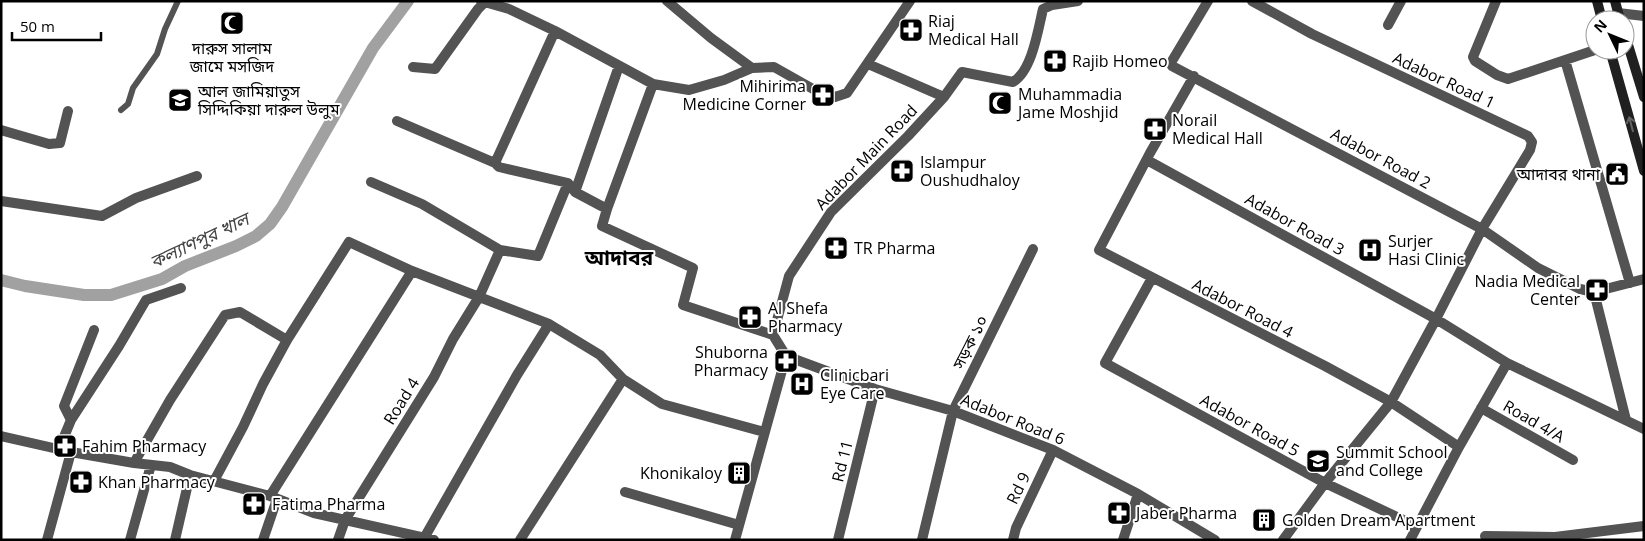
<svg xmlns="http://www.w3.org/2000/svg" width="1645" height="541" font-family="'Open Sans','Noto Sans Bengali',sans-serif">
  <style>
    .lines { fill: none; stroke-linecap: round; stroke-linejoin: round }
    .canal { stroke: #a1a1a1; stroke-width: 12 }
    .lane { stroke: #535353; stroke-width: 6 }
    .street { stroke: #535353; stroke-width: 10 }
    .secondary { stroke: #202020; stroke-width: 10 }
    .oneway { stroke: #636363 }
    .labels { text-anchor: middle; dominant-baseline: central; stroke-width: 4; stroke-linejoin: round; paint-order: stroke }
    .poi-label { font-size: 16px; fill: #000; stroke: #fff; text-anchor: start }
    .street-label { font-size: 16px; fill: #000; stroke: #fff }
    .water-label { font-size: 18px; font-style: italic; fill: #424242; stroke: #fff }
    .district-label { font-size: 21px; font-weight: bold; fill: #000; stroke: #fff }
  </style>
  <rect width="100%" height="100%" fill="#fff"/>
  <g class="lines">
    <path class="canal" d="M1,280l24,6 59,9h27l51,-16 23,-13 51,-20 20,-10 14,-12 12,-17 91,-159 35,-47"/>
    <path class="lane" d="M121,110l7,-6 5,-16 24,-34 8,-25 13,-28"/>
    <path class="street" d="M481,1l28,8 46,22 98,53 36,6 35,-10 28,-12 22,-1 39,22 22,8 12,-4 63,-92
      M667,1l44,37 41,30
      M1208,1l-36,60 -1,3 1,2 310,163 56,39 42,21 14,3 50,-13
      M1252,1l60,33 216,102 4,6 -2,8 -48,79 -46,90 -45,83 -66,81 -42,57
      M1496,1l-23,56 2,4 22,14 11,4 87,-29
      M1618,13l26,3
      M1388,25l13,-24
      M1565,60l65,223
      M868,64l76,33
      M413,67l22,2 43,-60 6,-6
      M1194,76l-44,77 -51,97 226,116 66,36 68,45
      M397,121l98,42 4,4 69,16 7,9 32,17 -5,17 91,42 -10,37 90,30
      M1,130l48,14 11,-1 8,-32
      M1147,160l289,159 71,44 137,66
      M495,163l60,-132
      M371,182l51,22 78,46 38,6 30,-73
      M575,192l44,-126
      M1,201l101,15 34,-18 61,-22
      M607,209l46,-125
      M1152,278l-47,85 220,120 91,43
      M1594,292l32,128
      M786,356l89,33 78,22 100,39 85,44 77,46
      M1481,408l92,52
      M71,420l-7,-14 30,-76
      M1,436l70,16 63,11 36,4 20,8 80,21 44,17 120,27
      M59,449l12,-29 48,-74 27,-46 35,-12
      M134,463l36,-63 55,-85 15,-3 47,28
      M214,481l29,-54 20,-43 24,-44 62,-98 63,29 137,53 51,31 23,24 39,25 102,28
      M625,492l114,33
      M270,496l142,-225
      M1485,536l70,1
      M47,540l24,-88
      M130,540l21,-75
      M175,540l15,-65
      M263,540l14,-41
      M338,540l7,-20 89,-143 19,-38 26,-42 21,-47
      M423,540l94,-165 32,-51
      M520,540l103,-161
      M735,540l51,-184 -13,-21 16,-59 42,-64 77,-76 36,-39 18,-25 51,10c19,-11 25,-52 30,-73l9,-4 26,-4
      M838,540l37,-151
      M922,540l31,-129 80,-162
      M1013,540l3,-12 37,-78
      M1123,540l15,-46
      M1410,540l49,-93 48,-84
      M1550,540l5,-3 89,-11"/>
    <path class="secondary" d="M1597,1l5,19
      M1615,1l5,19
      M1625,35l19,62
      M1610,50l34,121"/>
  </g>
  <defs><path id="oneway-shaft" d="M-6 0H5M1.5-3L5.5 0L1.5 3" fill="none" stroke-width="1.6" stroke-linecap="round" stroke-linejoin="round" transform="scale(1.25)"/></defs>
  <use class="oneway" href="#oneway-shaft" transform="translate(1631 124) rotate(-105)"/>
  <defs>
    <g id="mosque-square" transform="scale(1.25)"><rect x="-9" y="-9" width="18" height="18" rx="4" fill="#000" stroke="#fff"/><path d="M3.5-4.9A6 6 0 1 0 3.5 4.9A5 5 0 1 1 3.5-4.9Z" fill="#fff"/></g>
    <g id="pharmacy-square" transform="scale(1.25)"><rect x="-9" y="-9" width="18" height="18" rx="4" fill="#000" stroke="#fff"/><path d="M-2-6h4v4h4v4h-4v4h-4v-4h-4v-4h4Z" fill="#fff"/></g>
    <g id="university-square" transform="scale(1.25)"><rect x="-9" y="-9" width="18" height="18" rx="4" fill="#000" stroke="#fff"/><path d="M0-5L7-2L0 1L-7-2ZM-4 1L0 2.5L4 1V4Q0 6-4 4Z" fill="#fff"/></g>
    <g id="civic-square" transform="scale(1.25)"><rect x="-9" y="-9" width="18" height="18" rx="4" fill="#000" stroke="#fff"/><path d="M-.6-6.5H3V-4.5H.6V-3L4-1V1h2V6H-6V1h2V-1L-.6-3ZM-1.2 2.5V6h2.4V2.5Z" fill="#fff"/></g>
    <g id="hospital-square" transform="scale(1.25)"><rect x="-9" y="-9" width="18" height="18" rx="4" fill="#000" stroke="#fff"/><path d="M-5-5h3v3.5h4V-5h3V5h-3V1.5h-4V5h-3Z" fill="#fff"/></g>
    <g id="school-square" transform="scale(1.25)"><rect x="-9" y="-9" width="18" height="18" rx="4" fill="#000" stroke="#fff"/><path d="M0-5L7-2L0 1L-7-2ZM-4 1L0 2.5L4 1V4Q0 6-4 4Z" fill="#fff"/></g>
    <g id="building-square" transform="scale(1.25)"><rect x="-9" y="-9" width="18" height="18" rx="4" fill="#000" stroke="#fff"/><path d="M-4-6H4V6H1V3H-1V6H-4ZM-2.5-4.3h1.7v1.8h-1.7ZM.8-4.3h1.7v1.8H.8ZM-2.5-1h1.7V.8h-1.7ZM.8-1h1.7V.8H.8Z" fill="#fff"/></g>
  </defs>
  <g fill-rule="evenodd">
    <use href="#mosque-square" x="232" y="23"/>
    <use href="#pharmacy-square" x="911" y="30"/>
    <use href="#pharmacy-square" x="1055" y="61"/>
    <use href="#pharmacy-square" x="823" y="95"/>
    <use href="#university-square" x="180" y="100"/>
    <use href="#mosque-square" x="1000" y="103"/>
    <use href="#pharmacy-square" x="1155" y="129"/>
    <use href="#pharmacy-square" x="902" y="171"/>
    <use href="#civic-square" x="1617" y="174"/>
    <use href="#pharmacy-square" x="836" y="248"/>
    <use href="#hospital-square" x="1370" y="250"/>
    <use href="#pharmacy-square" x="1597" y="290"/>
    <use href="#pharmacy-square" x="750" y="317"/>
    <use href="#pharmacy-square" x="786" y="361"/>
    <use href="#hospital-square" x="802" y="384"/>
    <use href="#pharmacy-square" x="65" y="446"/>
    <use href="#school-square" x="1318" y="461"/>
    <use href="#building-square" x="739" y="473"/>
    <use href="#pharmacy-square" x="81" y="482"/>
    <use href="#pharmacy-square" x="254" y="504"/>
    <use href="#pharmacy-square" x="1119" y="513"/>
    <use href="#building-square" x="1264" y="520"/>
  </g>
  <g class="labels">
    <g class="poi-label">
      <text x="928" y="21">Riaj<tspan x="928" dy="18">Medical Hall</tspan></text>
      <text x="232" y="48" text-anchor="middle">দারুস সালাম<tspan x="232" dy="18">জামে মসজিদ</tspan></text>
      <text x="1072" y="61">Rajib Homeo</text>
      <text x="806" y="86" text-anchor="end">Mihirima<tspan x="806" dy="18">Medicine Corner</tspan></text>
      <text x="198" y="91">আল জামিয়াতুস<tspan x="198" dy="18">সিদ্দিকিয়া দারুল উলুম</tspan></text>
      <text x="1018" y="94">Muhammadia<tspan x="1018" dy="18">Jame Moshjid</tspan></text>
      <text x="1172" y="120">Norail<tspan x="1172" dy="18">Medical Hall</tspan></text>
      <text x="920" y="162">Islampur<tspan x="920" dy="18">Oushudhaloy</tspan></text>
      <text x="1600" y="174" text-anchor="end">আদাবর থানা</text>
      <text x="1388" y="241">Surjer<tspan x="1388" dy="18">Hasi Clinic</tspan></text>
      <text x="854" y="248">TR Pharma</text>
      <text x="1580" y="281" text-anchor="end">Nadia Medical<tspan x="1580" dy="18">Center</tspan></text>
      <text x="768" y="308">Al Shefa<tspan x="768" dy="18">Pharmacy</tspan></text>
      <text x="768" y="352" text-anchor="end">Shuborna<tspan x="768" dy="18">Pharmacy</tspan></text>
      <text x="820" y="375">Clinicbari<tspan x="820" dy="18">Eye Care</tspan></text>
      <text x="82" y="446">Fahim Pharmacy</text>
      <text x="1336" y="452">Summit School<tspan x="1336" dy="18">and College</tspan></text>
      <text x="722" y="473" text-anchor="end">Khonikaloy</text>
      <text x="98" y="482">Khan Pharmacy</text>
      <text x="272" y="504">Fatima Pharma</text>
      <text x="1136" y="513">Jaber Pharma</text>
      <text x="1282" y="520">Golden Dream Apartment</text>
    </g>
    <g class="street-label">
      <text transform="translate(1444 80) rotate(25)">Adabor Road 1</text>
      <text transform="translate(866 157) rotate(-46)">Adabor Main Road</text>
      <text transform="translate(1381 158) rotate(28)">Adabor Road 2</text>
      <text transform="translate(1295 224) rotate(29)">Adabor Road 3</text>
      <text transform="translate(1243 308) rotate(27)">Adabor Road 4</text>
      <text transform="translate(970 342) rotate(-63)">সড়ক ১০</text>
      <text transform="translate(401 401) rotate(-58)">Road 4</text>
      <text transform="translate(1013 419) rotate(22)">Adabor Road 6</text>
      <text transform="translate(1534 421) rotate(30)">Road 4/A</text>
      <text transform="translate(1250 425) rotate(29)">Adabor Road 5</text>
      <text transform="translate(842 461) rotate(-76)">Rd 11</text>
      <text transform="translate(1018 488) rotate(-64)">Rd 9</text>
    </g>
    <g class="water-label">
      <text transform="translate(199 240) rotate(-25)">কল্যাণপুর খাল</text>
    </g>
    <g class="district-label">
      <text x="619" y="257">আদাবর</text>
    </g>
  </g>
  <rect width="1645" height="541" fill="none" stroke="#000000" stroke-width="5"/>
  <g transform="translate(1610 35) rotate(313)"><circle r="24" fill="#ffffff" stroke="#999999"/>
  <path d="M0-4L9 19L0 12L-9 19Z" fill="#000000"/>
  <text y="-8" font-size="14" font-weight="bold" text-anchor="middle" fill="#000000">N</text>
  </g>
  <path d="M12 32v8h89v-8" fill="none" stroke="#000000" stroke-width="2.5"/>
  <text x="20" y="32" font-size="15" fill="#000000" stroke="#ffffff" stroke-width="4" paint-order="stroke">50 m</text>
</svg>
